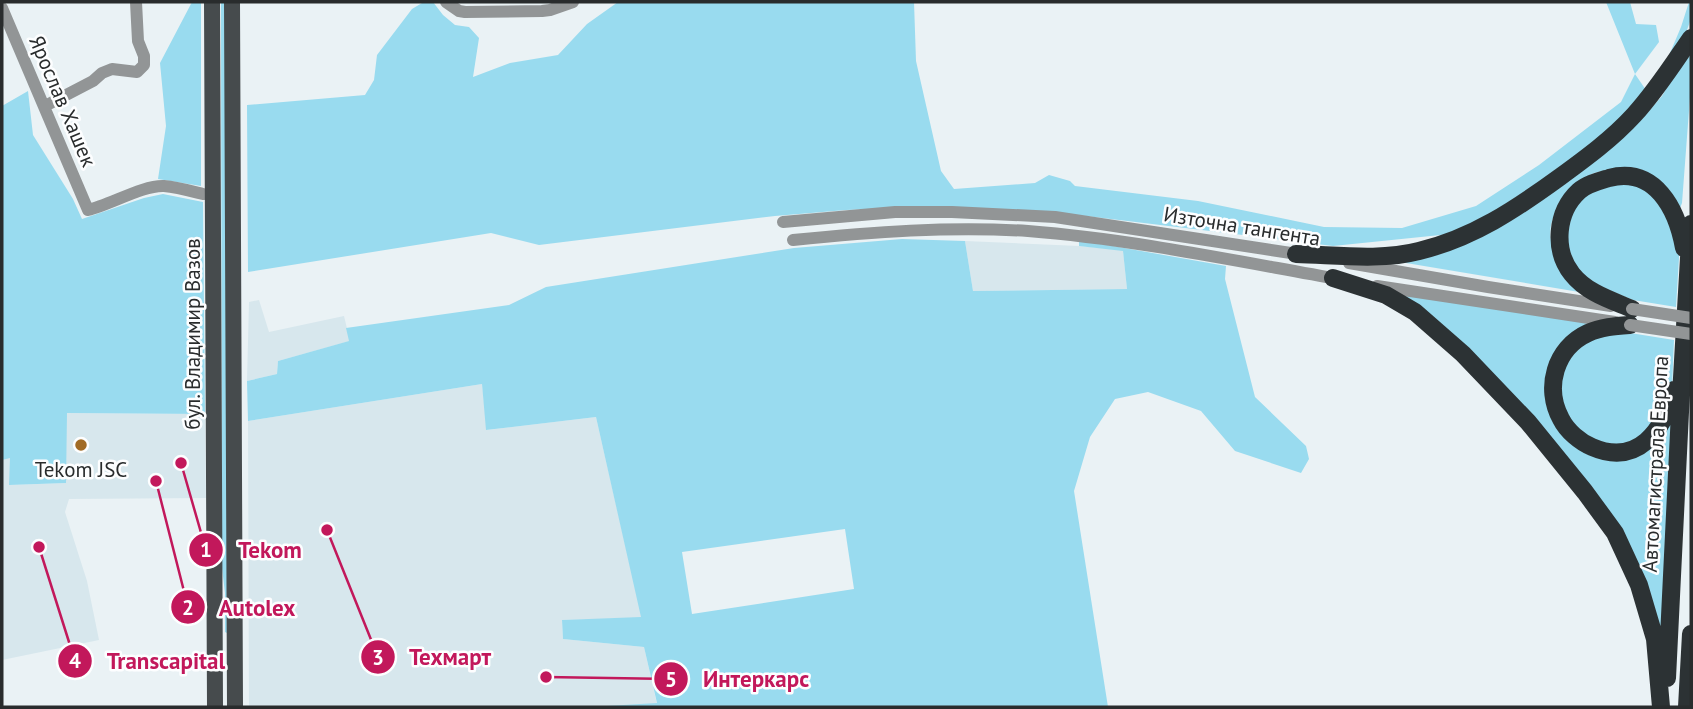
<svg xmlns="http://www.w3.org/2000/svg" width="1693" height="709" font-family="'PT Sans',sans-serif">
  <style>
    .built { fill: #d7e7ed }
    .green { fill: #99dbef; fill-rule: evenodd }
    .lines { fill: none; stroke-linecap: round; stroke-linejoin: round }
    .minor { stroke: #929596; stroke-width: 12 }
    .major { stroke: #464b4d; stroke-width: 16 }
    .highway { stroke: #2c3234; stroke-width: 18 }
    .minor-bridge { stroke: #929596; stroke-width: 12 }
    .poi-dot { fill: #a16b25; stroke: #fdfeff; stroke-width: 2.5 }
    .labels { text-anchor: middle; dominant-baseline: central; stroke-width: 5; stroke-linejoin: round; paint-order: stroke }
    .street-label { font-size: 21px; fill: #292c2d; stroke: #fdfeff }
    .poi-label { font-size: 21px; fill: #292c2d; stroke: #fdfeff }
    .leader { fill: none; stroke: #c2185b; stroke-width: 2.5 }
    .callout-dot { fill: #c2185b; stroke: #fdfeff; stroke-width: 2.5 }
    .mark-label { font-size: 21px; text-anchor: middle; font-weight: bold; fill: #fff }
    .callout-label { font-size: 23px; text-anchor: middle; font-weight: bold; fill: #c2185b; stroke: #fdfeff; stroke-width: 5; stroke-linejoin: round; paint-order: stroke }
  </style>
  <rect width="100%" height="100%" fill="#eaf2f5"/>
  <path class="built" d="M965,241l114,5 44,4 4,39 -154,2z
    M259,300l10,32 75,-16 6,25 -72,20 -1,13 -30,7 2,-79z
    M482,384l5,46 109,-13 46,201 -80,2 1,19 81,8 13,57 -67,3h-341l-1,-286z
    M66,413l139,1 1,84 -137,1 -4,13 22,69 12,59 -97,20v-200l8,-3v28l56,-2z"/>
  <path class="green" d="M192,2h9v184l-43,-7 8,-53 -6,-63z
    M221,2h4l4,632 -4,-2v-39l-3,-25z
    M433,2l10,13 12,10 14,2 10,11 -6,39 37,-14 48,-8 29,-31 31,-22h296l2,59 25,110 13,18 81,-6 14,-8 21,6 5,5 123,15 126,26 78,1 74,-22 63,-41 82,-63 14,-28 -29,-72h24l6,22 20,1 3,17 -24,32 13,19 -52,53 -136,87 -127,13 -247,-30 -168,-9 -72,3 -71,6 -236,29 -48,-12 -243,39 -1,-167 118,-10 9,-15 3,-25 35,-46 10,-6z
    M1689,2h2v17l-10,27 -22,33 22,-52z
    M1691,46v38l-9,119 -2,5 -65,-39c-7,1 -15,2 -21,4 -23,9 -51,45 -42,71 7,16 18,32 27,48l-191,-32 40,-6 214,-135 20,-23z
    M28,91l5,44 40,64 9,20 62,-21 19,-4 40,8 2,212 -138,-1 -1,70 -57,2 1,-27 -8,2v-354z
    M1620,178l32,9 27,52v19l-3,49 -43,-7 -54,-22 -15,-30 10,-44 9,-11z
    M902,239l63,2 8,50 154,-2 -4,-38 -44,-5v-6l147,26 -1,13 30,118 51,49 3,13 -8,14 -66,-22 -34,-40 -53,-19 -33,7 -25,38 -16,54 34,216h-518l67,-4 -13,-56 -81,-8 -1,-19 79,-3 -45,-200 -110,13 -4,-46 -234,37 -1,-40 30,-7 1,-13 71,-20 -3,-13 163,-23 37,-18 248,-39zM845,529l9,60 -162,25 -10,-62z
    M1388,291l218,33 -58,51 32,72 52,8 47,-69 -16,303 -7,-61 -64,-133z
    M1624,332l50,8 -2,48 -9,27 -35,33 -45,-10 -23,-34 1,-39 32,-31z"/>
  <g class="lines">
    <path class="minor" d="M446,2l13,9 6,1 77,-1 8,-1 23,-8
      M2,8l86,202c22,-5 55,-25 76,-24 13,1 27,5 39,8
      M45,106l48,-25 9,-8 10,-4 25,3 7,-7v-9l-6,-15 -2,-39
      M783,222l112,-10h57l103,5 249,38
      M793,240c78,-8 157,-14 235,-9 103,8 208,30 310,48
      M1349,263l139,24 123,19
      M1377,286l238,36"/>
    <path class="major" d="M212,2l3,705
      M232,2l3,705"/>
    <path class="highway" d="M1296,254c41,1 84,7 123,-3 54,-13 97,-42 141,-74 26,-19 52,-38 74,-62 22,-24 39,-51 57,-77
      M1333,278l53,17 29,17 48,42 65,68 57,70 30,41 24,52 16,54 6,68
      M1632,309c-21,-9 -45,-16 -60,-35 -19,-24 -16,-62 7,-83 8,-7 20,-10 30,-13 46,-12 68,31 75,70
      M1630,325c-14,1 -29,2 -42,8 -33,15 -44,55 -27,86 6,12 19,23 31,28 46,20 72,-17 82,-57
      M1667,678l13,-266 11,-188
      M1687,707l4,-73"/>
    <path class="minor-bridge" d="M1632,309l59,9
      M1630,325l61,9"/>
  </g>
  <circle class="poi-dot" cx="81" cy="445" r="7"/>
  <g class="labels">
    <g class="street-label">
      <text transform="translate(63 101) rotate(67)">Ярослав Хашек</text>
      <text transform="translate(1242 226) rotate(9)">Източна тангента</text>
      <text transform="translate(192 334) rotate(-90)">бул. Владимир Вазов</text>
      <text transform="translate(1655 464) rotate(-87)">Автомагистрала Европа</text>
    </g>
    <g class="poi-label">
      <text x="81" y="469">Tekom JSC</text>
    </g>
  </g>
  <path class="leader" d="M181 463L206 550M156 481L188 607M327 530L378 657M39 547L75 661M546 677L671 679"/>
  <g class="callout-dot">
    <circle cx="181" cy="463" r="7"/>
    <circle cx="156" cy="481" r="7"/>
    <circle cx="327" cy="530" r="7"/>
    <circle cx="39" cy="547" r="7"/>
    <circle cx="546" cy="677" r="7"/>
    <circle cx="206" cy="550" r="18"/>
    <circle cx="188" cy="607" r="18"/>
    <circle cx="378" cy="657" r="18"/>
    <circle cx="75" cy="661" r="18"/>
    <circle cx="671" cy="679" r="18"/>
  </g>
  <g class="mark-label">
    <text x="206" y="557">1</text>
    <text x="188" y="615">2</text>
    <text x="378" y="665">3</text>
    <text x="75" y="668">4</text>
    <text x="671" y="687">5</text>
  </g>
  <g class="callout-label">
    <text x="270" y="558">Tekom</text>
    <text x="257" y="616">Autolex</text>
    <text x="450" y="665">Техмарт</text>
    <text x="166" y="669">Transcapital</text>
    <text x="756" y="687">Интеркарс</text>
  </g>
  <rect width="1693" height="709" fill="none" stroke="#292c2d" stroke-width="7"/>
</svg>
